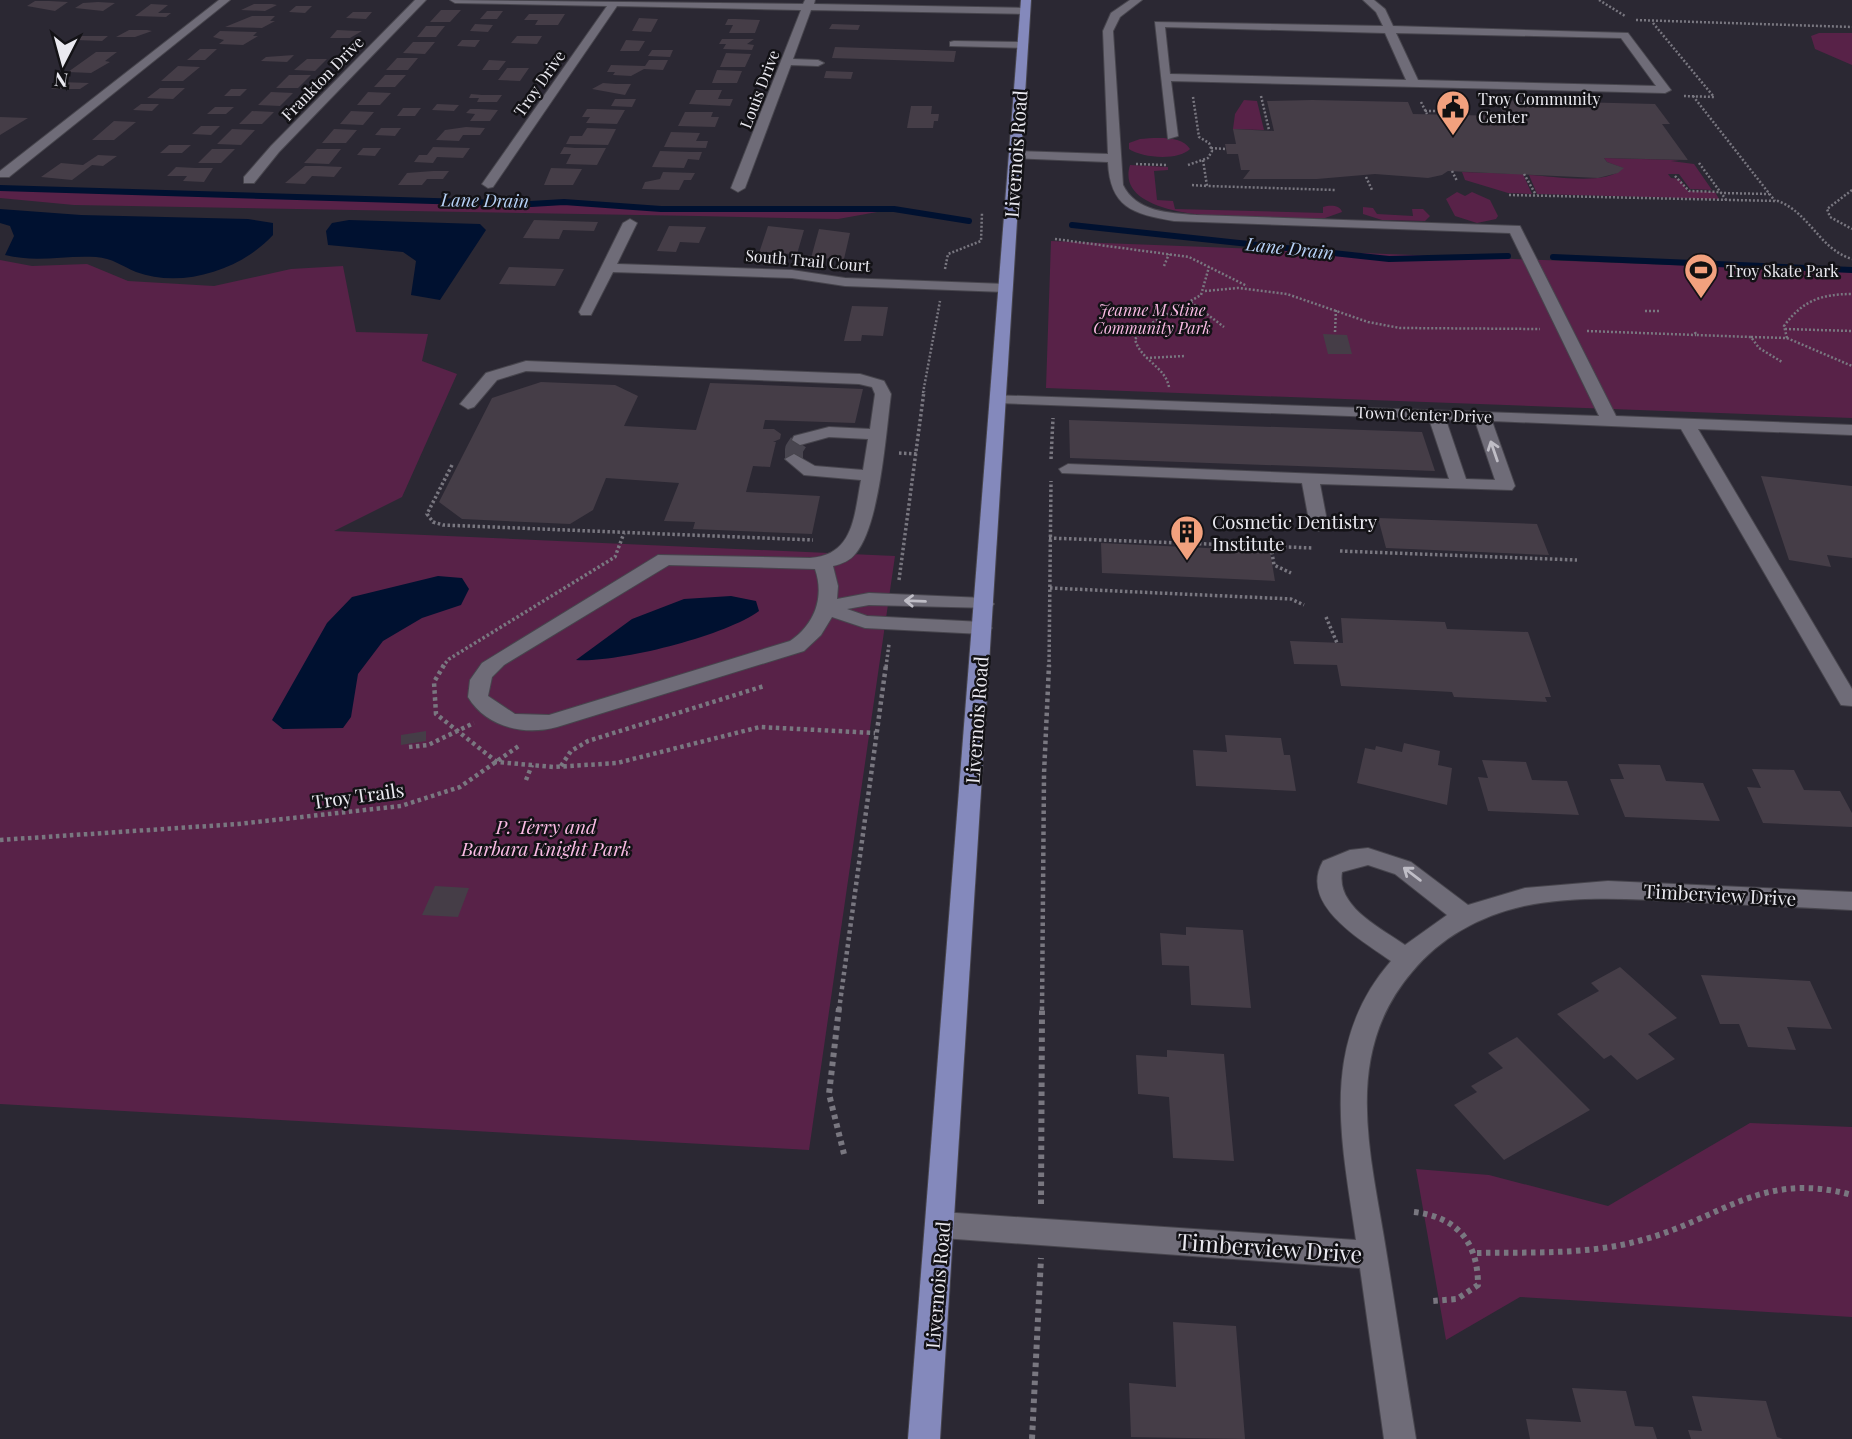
<svg xmlns="http://www.w3.org/2000/svg" width="1852" height="1439" font-family="'Playfair Display',serif">
  <style>
    .green { fill: #582248 }
    .water { fill: #001130 }
    .lines { fill: none; stroke-linecap: round; stroke-linejoin: round }
    .stream { stroke: #001130; stroke-width: 6 }
    .building { fill: #453d47 }
    .minor-tunnel { stroke: #48454f; stroke-width: 18; stroke-dasharray: 18 9; stroke-linecap: butt }
    .minor-casing { stroke: #47454d; stroke-width: 2 }
    .major-casing { stroke: #47454d; stroke-width: 2 }
    .path-far3 { stroke: #797780; stroke-width: 2.5; stroke-dasharray: 2 2; stroke-linecap: butt }
    .path-far2 { stroke: #797780; stroke-width: 3.5; stroke-dasharray: 2.5 2.5; stroke-linecap: butt }
    .path-far1 { stroke: #797780; stroke-width: 4.5; stroke-dasharray: 3.5 3.5; stroke-linecap: butt }
    .path { stroke: #797780; stroke-width: 6; stroke-dasharray: 4.5 4.5; stroke-linecap: butt }
    .minor { fill: #6f6c78; fill-rule: evenodd }
    .major { fill: #8489bc; fill-rule: evenodd }
    .oneway { stroke: #bfbdc6 }
    .labels { text-anchor: middle; dominant-baseline: central; stroke-width: 5; stroke-linejoin: round; paint-order: stroke }
    .far-street-label { font-size: 16px; fill: #eae9f0; stroke: #131216 }
    .far-poi-label { font-size: 16px; fill: #eae9f0; stroke: #131216; text-anchor: start }
    .far-park-label { font-size: 16px; font-style: italic; fill: #fabbe4; stroke: #131216 }
    .far-water-label { font-size: 18px; font-style: italic; fill: #b7d2f7; stroke: #131216 }
    .street-label { font-size: 19px; fill: #eae9f0; stroke: #131216 }
    .poi-label { font-size: 19px; fill: #eae9f0; stroke: #131216; text-anchor: start }
    .park-label { font-size: 19px; font-style: italic; fill: #fabbe4; stroke: #131216 }
    .near-street-label { font-size: 23px; fill: #eae9f0; stroke: #131216 }
  </style>
  <rect width="100%" height="100%" fill="#2b2833"/>
  <path class="green" d="M1819,33h33v32l-37,-16 -4,-13z
    M1244,100l13,1 7,29 -31,-1 2,-15z
    M1140,139c14,-1 42,-4 50,10 -12,12 -48,9 -61,0v-6z
    M1604,158l76,2 -9,1 23,3 18,26 -22,-1 -11,-15h-11l3,4 9,1 8,12 27,1 4,7 -182,-5 -8,-19c24,1 78,11 94,-7l-16,-6z
    M1130,165l38,2v3l-14,1 3,29 16,1 2,8 148,4v-6c7,-2 17,-2 19,5l-17,6c-36,-1 -215,12 -195,-53z
    M1462,172l61,2 9,20 -24,-1 -43,-13z
    M0,188l531,16c44,-3 84,4 128,5 78,2 157,-3 235,0l-56,10 -141,-3 -623,-11 -74,-7z
    M1457,192l8,4 7,-4 18,8 8,16 -2,3 -19,4 -22,-7 -9,-17z
    M1363,207l10,1 4,6 36,2 -1,-7h11l7,7 -5,5 -43,-1 -19,-6z
    M1051,241l801,31v146l-806,-30z
    M0,260l32,6 55,-2 41,17 86,5 77,-17 52,-3 13,66 72,2 -6,27 35,13 -55,123 -68,34 561,25 -86,594 -809,-46z
    M1750,1123l102,4v190l-332,-20 -74,43 -30,-171 73,6 119,31z"/>
  <path class="water" d="M0,209l81,6 167,4 25,4v12c-32,35 -91,54 -137,37 -14,-6 -24,-14 -40,-15 -32,-2 -59,6 -91,-2l9,-19 -4,-10 -10,-3z
    M349,220l131,4 6,6 -46,70 -29,-5 5,-34 -13,-9 -75,-7 -2,-14 6,-8z
    M438,576l24,2 7,11 -8,16 -39,13 -39,23 -25,33 -7,43 -8,11 -60,1 -11,-9 55,-97 25,-26z
    M731,596l25,5 3,10c-34,25 -141,52 -183,49l56,-41 52,-20z"/>
  <g class="lines">
    <path class="stream" d="M0,188l531,16 33,-2 97,7h233l75,12
      M1072,225l317,34 119,-3
      M1553,257l299,13"/>
  </g>
  <path class="building" d="M35,1h14l19,1 -13,9 -28,-5z
    M83,3l15,-1 17,1 -12,8 -28,-3z
    M151,4l17,1 -10,8h13l-5,4 -31,-1z
    M254,4h18l5,1 -12,6 -24,-1z
    M296,6h16l-7,7 -16,-1z
    M441,10h20l-11,12h-20z
    M487,11h16l-6,8h-17z
    M353,12h19l-6,7 -20,-1z
    M529,14h36l-7,11h-23l3,-5h-14z
    M252,16h23l-5,5h5l-13,7 -37,-1z
    M639,18l19,1 -7,13 -19,-1z
    M728,19h8l24,1 -5,13h-26l4,-8h-8z
    M475,24l18,1 -5,7 -18,-1z
    M832,24l28,1 -2,5 -29,-1z
    M426,26h19l-9,11h-19z
    M129,30h18l5,1 -17,6h-19z
    M337,30l20,1h5l-12,7h-20z
    M220,31l37,1 -4,4h5l-15,9 -24,-1 5,-4 -11,-3z
    M82,36h26l-6,5 -26,-1z
    M517,36h25l-5,8 -26,-1z
    M722,39h32l-7,5 7,1 -2,5 -29,-1 3,-5h-7z
    M462,40h18l-5,7 -18,-1z
    M626,40l19,1 -6,10h-19z
    M413,42h22l-10,12 -22,-1z
    M835,47l121,4 -2,11 -122,-4z
    M200,49h17l-12,11h-18z
    M652,50h21l-3,7 -22,-1z
    M96,52h21l-12,9 5,1 -19,11 -23,-1z
    M726,53l25,1 -6,13h-25z
    M294,55l-7,7 -26,-1 5,-4z
    M397,58h21l-10,12h-22z
    M307,59h20l-12,12 -21,-1z
    M489,60l17,1 -7,9h-17z
    M649,60h19l-5,10 -19,-1 -13,7 -18,-1 2,-3h-8l4,-7 34,1z
    M178,66l22,1 -17,14h-22z
    M507,68h22l-9,13 -22,-1z
    M717,70l25,1 -5,12h-25z
    M826,71l27,1 -2,7 -27,-1z
    M289,75h22l-13,13h-22z
    M385,75h21l-11,12h-21z
    M60,82l29,1 -9,6h-29z
    M603,83l13,1h15l-6,11 -33,-6z
    M160,88h25l-12,11 -26,-1z
    M231,89h16l-7,7h-16z
    M696,90h26l-4,9h15l-3,7 -41,-2z
    M271,92l22,1 -13,13 -22,-1z
    M368,92l23,1 -11,12h-23z
    M471,94l11,1h20l-5,7h-20l2,-4h-10z
    M615,99h21l-4,8 -21,-1z
    M1312,100l96,2 5,12 92,2 -9,-16 159,4 15,20h-8l26,36 -84,-2 3,4 17,6 -6,5 -20,5 -150,-7 -6,4 -14,3 -53,-4 -58,5h-74l7,-9h-9l-3,-16h-11l-2,-10h11l-3,-15 41,2 -7,-30z
    M141,104h18l-7,7 -19,-1z
    M437,104l22,1 -5,6 -22,-1z
    M911,106h21l-1,8h8l-1,7h-4l-1,7h-26z
    M215,107h19l-8,7h-19z
    M403,108h18l-6,8h-18z
    M470,109h9l19,1 -8,11h-20l5,-7 -9,-1z
    M587,109h8l30,1 -8,14 -31,-1 4,-6h-8z
    M252,111l22,1 -12,12h-23z
    M351,111l23,1 -11,13 -23,-1z
    M685,112h28l-2,5h8l-4,10 -37,-1z
    M0,117l28,1 -28,17z
    M114,121l22,1 -22,18h-22z
    M201,126h19l-9,9 -19,-1z
    M466,127l19,1 -5,7h-17l-4,6 -23,-1 9,-10z
    M381,128h20l-6,8 -20,-1z
    M587,128l29,1 -8,16 -42,-1 4,-8h12z
    M232,129l23,1 -14,15 -24,-1z
    M334,129l23,1 -11,13h-24z
    M671,132l29,1 -4,8h12l-2,7 -42,-1z
    M169,145h22l-9,8h-22z
    M433,147l37,1 -7,10 -26,-1 -4,6 -19,-1 5,-7h8z
    M564,147l11,1h31l-9,17 -31,-1 5,-10h-11z
    M363,148h18l-6,8 -18,-1z
    M212,149h23l-14,14h-23z
    M317,149h24l-12,15 -25,-1z
    M660,151l31,1h11l-3,8 -11,-1 -4,9 -32,-1z
    M98,155l19,1 -14,10 -11,-1 -20,15 -31,-3 20,-14 22,2z
    M305,166h15l22,1 -8,10 -22,-1 -7,8 -20,-1z
    M176,167l20,1h17l-9,14 -21,-1 4,-5h-20z
    M551,168l31,1 -9,16h-29z
    M433,171h16l-6,8h-16l-5,6h-24l9,-12z
    M663,172l32,1 -4,7h-7l-5,10 -37,-1 3,-7 15,-3z
    M534,220l64,2 -4,9 -31,-1 -4,9 -36,-1z
    M669,226l37,1 -7,16 -19,-1 -4,10 -19,-1z
    M768,226l36,4 -7,24 -38,-1z
    M819,229l31,4 -6,26 -33,-1z
    M509,267l55,2 -9,17 -56,-2z
    M852,306l36,1 -5,29 -21,-1 -1,6h-17z
    M1323,334l24,1 5,19h-24z
    M541,382l74,3 23,11 -14,30 72,4 14,-47 153,6 -8,34 -90,-3 -2,9h11l7,5 -1,5 -7,3h3l-6,25 -17,-1 -7,26 74,4 -8,38 -119,-5 2,-7 -31,-1 15,-38 -73,-5 -13,32 -23,14 -108,-5 -23,-17 53,-104z
    M1069,420l353,12 13,39 -365,-13z
    M1761,476l91,10v72l-25,-3 4,12 -42,-7z
    M1378,518l159,6 12,31 -163,-7z
    M1101,543l169,8 5,30 -173,-8z
    M1341,618l104,4 2,7 81,3 23,65h-6l2,5 -54,-3 -39,-2 -2,-5 -111,-6 -4,-21 -43,-1 -4,-23 53,2z
    M426,731v10l-25,4v-10z
    M1225,735l56,3 3,17h6l6,36 -100,-5 -3,-36 34,2z
    M1404,743l36,8 -2,14 14,3 -5,37 -90,-22 8,-35 10,2 1,-4 26,6z
    M1482,760l44,2 6,18 35,1 12,34 -91,-4 -10,-34 10,1z
    M1618,764l42,1 6,16 37,2 17,38 -95,-4 -15,-38h14z
    M1752,769l42,1 10,20 36,1 12,22v14l-89,-4 -16,-36 14,1z
    M435,886l34,2 -11,29 -36,-2z
    M1186,927l57,3 8,78 -60,-3 -2,-39 -27,-1 -2,-32 26,2z
    M1620,967l57,51 -29,16 27,25 -38,21 -26,-25 -7,4 -47,-45 42,-23 -8,-8z
    M1701,975l109,6 22,48 -45,-2 9,23 -48,-3 -9,-23h-19z
    M1517,1037l73,73 -86,50 -50,-55 23,-13 -6,-6 32,-18 -15,-15z
    M1167,1050l57,4 10,107 -61,-3 -4,-61 -31,-3 -2,-39 31,2z
    M1173,1322l63,4 9,113 -114,-2 -2,-54 47,4z
    M1572,1388l54,3 9,35 18,1 4,12h-127l-4,-20 55,3z
    M1692,1396l74,5 11,36 6,2h-92l-3,-9 14,1z"/>
  <g class="lines">
    <path class="minor-tunnel" d="M794,459v-10l6,-9"/>
    <g class="minor-casing">
      <path id="minor" d="M219,0h11l-221,177h-9v-6z
        M415,0h11l-147,152 -25,31h-10v-6l27,-31z
        M450,0l353,4 2,-4h10l-1,4 211,4 5,3 -5,3 -214,-4 -18,49 25,1 6,3 -6,3 -27,-1 -46,123 -7,4 -7,-4 70,-178 -184,-4 -124,181 -5,1 -6,-4 125,-178 -152,-3z
        M1130,0h12l-22,17 -7,14 10,154c13,27 46,28 73,30l324,11 96,190 236,9v10l-154,-6 154,260v17l-11,-1 -3,-5 -157,-271 -189,-8 23,65 -3,4 -192,-6 8,42 -9,5 -9,-5 -8,-43 -240,-10 -3,-4 9,-5 381,15 -20,-60 -432,-16 -6,-2v-6l608,21 -89,-183 -336,-12c-42,-7 -64,-14 -66,-59l-96,-4v-6l4,-1 92,3 -5,-123 8,-18zM1446,420l29,1 20,59 -29,-1z
        M1363,0h11l11,9 8,17 235,7 43,57 -6,3 -494,-12 7,55 -10,3 -13,-117 228,4 -7,-14zM1165,27l220,6 21,47 -236,-6zM1396,33l225,5 35,48 -238,-6z
        M954,41l69,1 5,3 -5,3 -73,-2v-4z
        M630,219l7,4 -20,41 175,6 53,8 160,6 7,4 -7,4 -160,-6 -53,-8 -179,-6 -22,43h-10l-2,-3 44,-89z
        M526,361l334,13 24,7 7,13c-5,38 -11,130 -35,159 -6,8 -14,11 -23,13l5,20 -1,13 32,-6 115,5 7,2 3,4 -3,4 -122,-3 -22,4 20,7 115,6 10,6 -10,6 -117,-6 -33,-11 -11,18 -17,16 -247,76c-33,9 -71,0 -89,-30l2,-17 12,-17 176,-108 152,3c44,-3 44,-42 51,-78l-57,-5 -19,-16 9,-5 21,12 48,4 5,-31 -39,-2 -29,8 -8,-5 2,-4 35,-9 41,2 5,-35 -3,-7 -13,-3 -333,-13 -29,9 -23,27 -6,2 -8,-5 26,-31zM669,565l146,4c10,29 -1,56 -25,72l-241,74 -34,-1 -27,-18 4,-19 12,-12z
        M1368,848l43,14 57,43 57,-17 83,-7 244,11v18c-55,-3 -109,-5 -164,-8 -54,-3 -111,-7 -164,4 -44,10 -83,31 -112,66 -72,84 -40,186 -25,284 10,61 19,122 29,183h-32l-24,-171 -418,-30 -10,-4 -4,-9 4,-9 10,-4 414,28c-14,-99 -38,-195 35,-279 -29,-21 -93,-56 -68,-100l27,-11zM1368,865l27,9 52,41 -42,30c-24,-17 -69,-38 -63,-73z"/>
    </g>
    <g class="major-casing">
      <path id="major" d="M1021,0h10l-91,1439h-32z"/>
    </g>
    <path class="path-far3" d="M1599,0l26,16
      M1636,20l216,7
      M1653,23l61,74 -30,-1
      M1261,96l8,34
      M1693,96l82,105
      M1421,102l6,12
      M1425,111h15
      M1482,111l23,5
      M1211,148l15,1
      M1203,160l4,26 129,4
      M1699,163l28,38
      M1136,164l31,1
      M1188,165l20,-7 4,-7 -3,-8 -10,-6 -6,-40
      M1452,171l5,10
      M1524,174l12,21
      M1675,176l14,15 31,1
      M1366,177l6,13
      M1192,185l15,1
      M1852,190l-25,19 3,8 22,12
      M1720,193l49,1
      M1509,195l269,6c32,12 41,48 74,58
      M1055,239l134,18 58,29
      M1164,266l5,-12
      M945,269l3,-15 33,-13 1,-28
      M1205,291l33,-3 49,6 81,28 32,6 140,1
      M1191,302l33,25
      M1645,311h15
      M1785,329l67,2
      M1587,331l109,4
      M1335,332l1,-23
      M1695,332l1,3 55,2 8,11 23,14
      M1751,337l36,1 65,28
      M1787,338l-3,-12c18,-25 37,-32 68,-32
      M1146,358l39,-2
      M1169,387c-4,-21 -29,-27 -34,-48l13,-14 53,-30 8,-28
      M923,393l17,-92"/>
    <path class="path-far2" d="M899,453l18,1
      M1051,459l2,-41
      M452,465l-25,49 6,8 10,3 370,15
      M1049,538l264,10
      M1271,547l3,18 17,8
      M1340,551l237,9
      M899,580l25,-189
      M1050,588l241,11 13,6
      M1326,617l11,26
      M442,667l7,-8 166,-102 9,-24
      M886,667l3,-23
      M1049,667l2,-186"/>
    <path class="path-far1" d="M444,665l-10,17 2,32 61,48 57,5 63,-4 143,-36 115,6
      M409,747l19,-2 46,-22
      M561,766l10,-15 17,-10 176,-55
      M526,780l6,-15
      M0,840l238,-16 163,-18 59,-19 60,-42
      M839,1010l47,-345
      M1042,1010l2,-236 5,-109"/>
    <path class="path" d="M839,1008l-10,86 15,60
      M1041,1204l1,-196
      M1414,1212c43,5 64,30 64,73l-21,14 -25,2
      M1477,1253c55,-1 112,2 165,-13 79,-21 119,-70 210,-45
      M1032,1439l9,-181"/>
    <use href="#minor" class="minor"/>
    <use href="#major" class="major"/>
  </g>
  <defs><path id="oneway-shaft" d="M-6 0H5M1.5-3L5.5 0L1.5 3" fill="none" stroke-width="1.6" stroke-linecap="round" stroke-linejoin="round" transform="scale(1.75)"/></defs>
  <g class="oneway">
    <use href="#oneway-shaft" transform="translate(1494 451) rotate(-109)"/>
    <use href="#oneway-shaft" transform="translate(915 601) rotate(-178)"/>
    <use href="#oneway-shaft" transform="translate(1412 874) rotate(-143)"/>
  </g>
  <defs>
    <g id="civic-pin" transform="scale(1.75)"><path d="M0 17L-7.5 6A9.5 9.5 0 1 1 7.5 6Z" fill="#f2a17e" stroke="#131216"/><path d="M-.6-6.5H3V-4.5H.6V-3L4-1V1h2V6H-6V1h2V-1L-.6-3ZM-1.2 2.5V6h2.4V2.5Z" fill="#111"/></g>
    <g id="stadium-pin" transform="scale(1.75)"><path d="M0 17L-7.5 6A9.5 9.5 0 1 1 7.5 6Z" fill="#f2a17e" stroke="#131216"/><path d="M0-5a6.5 5 0 1 0 0 10a6.5 5 0 1 0 0-10ZM-3.5-1.8h7v3.6h-7Z" fill="#111"/></g>
    <g id="building-pin" transform="scale(1.75)"><path d="M0 17L-7.5 6A9.5 9.5 0 1 1 7.5 6Z" fill="#f2a17e" stroke="#131216"/><path d="M-4-6H4V6H1V3H-1V6H-4ZM-2.5-4.3h1.7v1.8h-1.7ZM.8-4.3h1.7v1.8H.8ZM-2.5-1h1.7V.8h-1.7ZM.8-1h1.7V.8H.8Z" fill="#111"/></g>
  </defs>
  <g fill-rule="evenodd">
    <use href="#civic-pin" x="1453" y="107"/>
    <use href="#stadium-pin" x="1701" y="270"/>
    <use href="#building-pin" x="1187" y="532"/>
  </g>
  <g class="labels">
    <g class="far-street-label">
      <text transform="translate(322 78) rotate(-46)">Frankton Drive</text>
      <text transform="translate(539 83) rotate(-55)">Troy Drive</text>
      <text transform="translate(759 89) rotate(-69)">Louis Drive</text>
      <text transform="translate(808 260) rotate(5)">South Trail Court</text>
      <text transform="translate(1424 414) rotate(2)">Town Center Drive</text>
    </g>
    <g class="far-poi-label">
      <text x="1478" y="98">Troy Community<tspan x="1478" dy="18">Center</tspan></text>
      <text x="1726" y="270">Troy Skate Park</text>
    </g>
    <g class="far-park-label">
      <text x="1152" y="309">Jeanne M Stine<tspan x="1152" dy="18">Community Park</tspan></text>
    </g>
    <g class="far-water-label">
      <text transform="translate(485 200) rotate(1)">Lane Drain</text>
      <text transform="translate(1290 248) rotate(6)">Lane Drain</text>
    </g>
    <g class="street-label">
      <text transform="translate(1015 154) rotate(-86)">Livernois Road</text>
      <text transform="translate(976 720) rotate(-86)">Livernois Road</text>
      <text transform="translate(358 795) rotate(-8)">Troy Trails</text>
      <text transform="translate(1720 894) rotate(3)">Timberview Drive</text>
      <text transform="translate(937 1285) rotate(-85)">Livernois Road</text>
    </g>
    <g class="poi-label">
      <text x="1212" y="521">Cosmetic Dentistry<tspan x="1212" dy="22">Institute</tspan></text>
    </g>
    <g class="park-label">
      <text x="546" y="826">P. Terry and<tspan x="546" dy="22">Barbara Knight Park</tspan></text>
    </g>
    <g class="near-street-label">
      <text transform="translate(1270 1247) rotate(4)">Timberview Drive</text>
    </g>
  </g>
  <g transform="translate(63 63) rotate(186)" stroke="#131216" stroke-width="5" paint-order="stroke">
  <path d="M0-5L12 26L0 18L-12 26Z" fill="#eae9f0"/>
  <text y="-10" font-size="19" font-weight="bold" text-anchor="middle" fill="#eae9f0">N</text>
  </g>
</svg>
